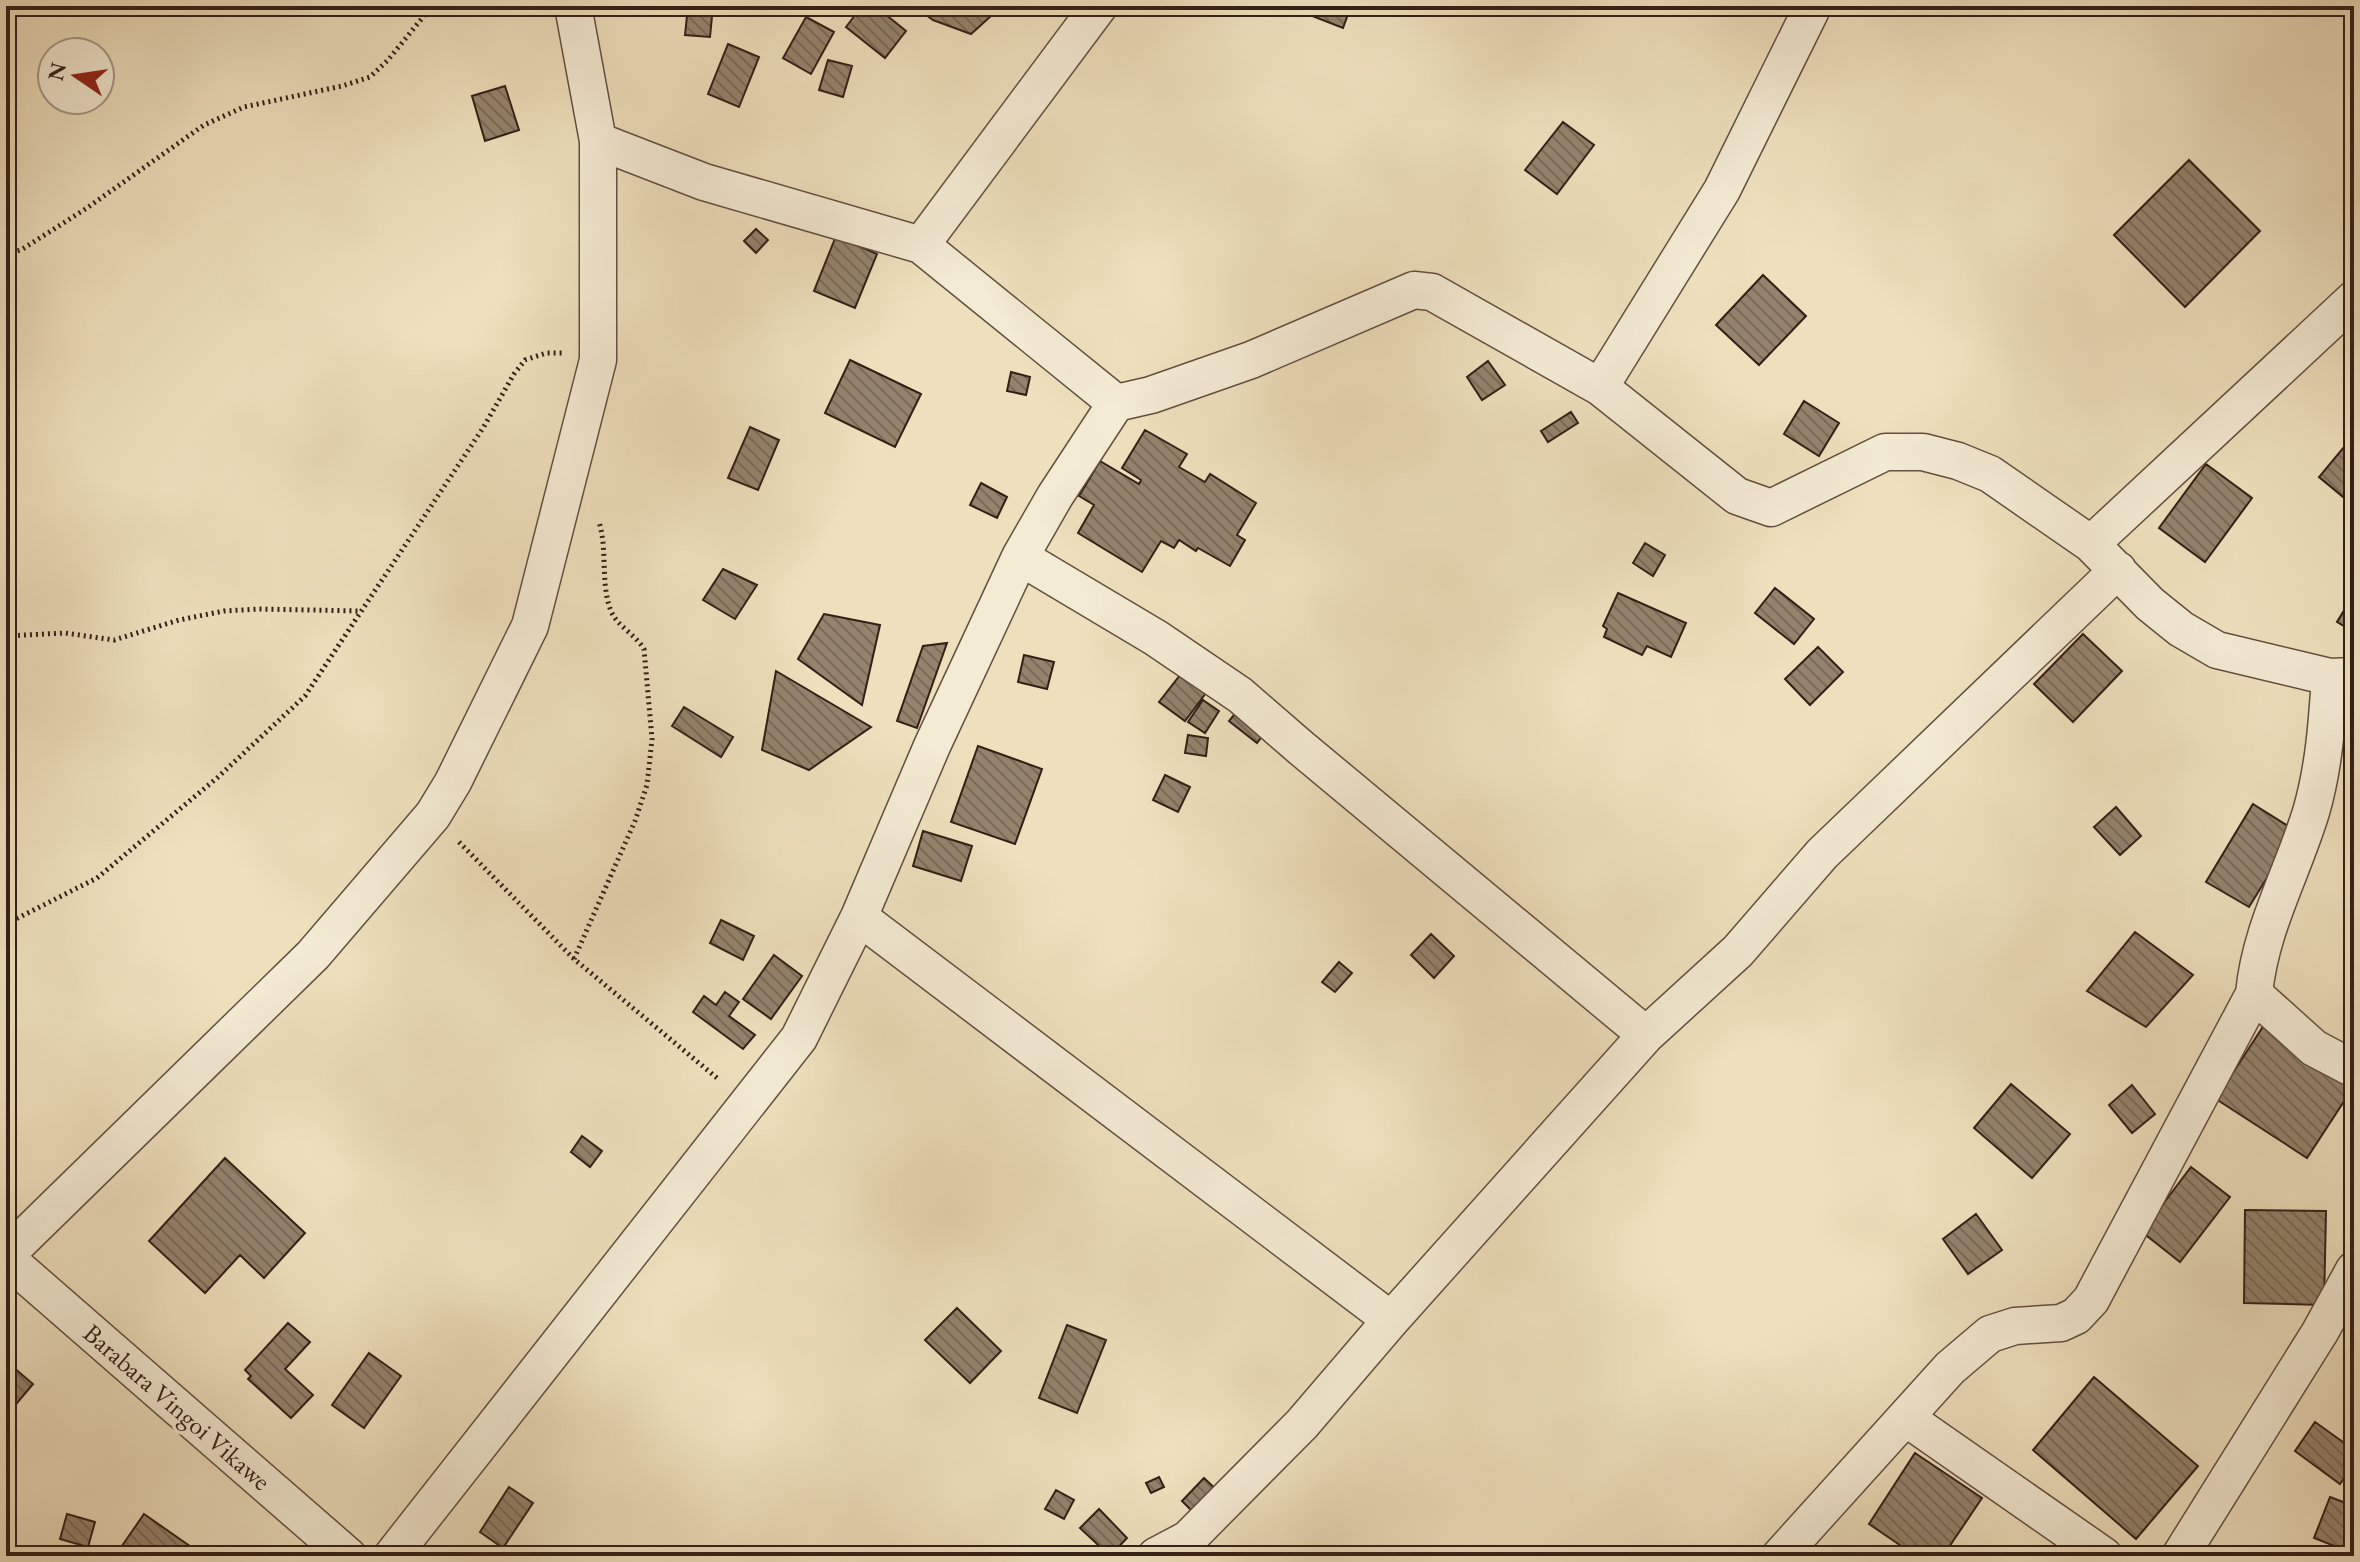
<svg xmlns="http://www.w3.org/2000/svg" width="2360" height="1562" font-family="'EB Garamond',serif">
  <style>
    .building { fill: url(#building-back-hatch); stroke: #331f17; stroke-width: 2 }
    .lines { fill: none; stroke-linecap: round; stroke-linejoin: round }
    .street-casing { stroke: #624f40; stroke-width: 39 }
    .path { stroke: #331f17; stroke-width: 5; stroke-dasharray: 2 4; stroke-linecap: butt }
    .street { stroke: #f4ebd4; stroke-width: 36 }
    .labels { text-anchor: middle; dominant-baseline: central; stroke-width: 7; stroke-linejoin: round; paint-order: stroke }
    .street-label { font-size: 26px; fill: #331f17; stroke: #f4ebd4 }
  </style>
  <defs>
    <pattern id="building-back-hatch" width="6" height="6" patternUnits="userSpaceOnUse" patternTransform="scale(2)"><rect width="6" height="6" fill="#94836d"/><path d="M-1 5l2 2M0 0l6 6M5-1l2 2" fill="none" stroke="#796b59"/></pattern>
  </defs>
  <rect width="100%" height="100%" fill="#eee0bd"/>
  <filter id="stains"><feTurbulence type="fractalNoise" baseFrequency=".0025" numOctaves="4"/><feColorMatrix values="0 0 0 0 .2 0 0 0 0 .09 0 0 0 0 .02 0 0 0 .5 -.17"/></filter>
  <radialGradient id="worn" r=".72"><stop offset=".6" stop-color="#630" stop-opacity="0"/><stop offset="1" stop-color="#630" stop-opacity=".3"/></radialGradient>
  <path class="building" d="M688,6h25l-3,31 -25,-2z
    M862,6h13l31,25 -21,27 -39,-31z
    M914,6h88l-31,28 -38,-14z
    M1310,6h41l-8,22 -36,-14z
    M806,17l28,15 -23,42 -28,-16z
    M728,44l31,13 -20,50 -31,-13z
    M828,60l24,6 -9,31 -24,-7z
    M505,86l14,44 -34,11 -13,-45z
    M1563,122l31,23 -37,49 -32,-24z
    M2189,160l71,71 -75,76 -71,-72z
    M756,229l12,11 -12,13 -12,-12z
    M836,236l41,18 -22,54 -41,-17z
    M1763,275l43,41 -47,49 -43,-40z
    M850,360l71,34 -26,53 -70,-34z
    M1488,361l17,24 -23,15 -15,-23z
    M1011,372l19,5 -4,18 -19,-4z
    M1804,401l35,22 -20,33 -35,-22z
    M1571,412l7,11 -30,19 -7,-11z
    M750,427l29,13 -21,50 -30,-12z
    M1145,430l42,24 -8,13 26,15 5,-8 46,29 -19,32 8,5 -15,26 -32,-18 -2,3 -17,-11 -5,8 -13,-7 -19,31 -64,-39 16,-28 -15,-9 21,-35 39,23 2,-4 -19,-12z
    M2354,435v71l-35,-29z
    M2206,464l46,34 -47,64 -46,-34z
    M981,483l26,14 -10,21 -27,-13z
    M1645,543l20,12 -12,21 -20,-13z
    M723,569l34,16 -22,34 -32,-19z
    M1775,588l39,31 -20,25 -39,-31z
    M1618,593l68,30 -15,34 -24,-11 -5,9 -38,-18 3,-8 -4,-3z
    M2354,594v38l-17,-10z
    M824,614l56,11 -18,80 -64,-46z
    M2083,634l39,37 -49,51 -39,-38z
    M947,643l-30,85 -20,-7 26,-75z
    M1818,647l25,25 -33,33 -25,-26z
    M1024,655l30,7 -7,27 -29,-7z
    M776,671l95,56 -62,43 -47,-20z
    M1181,674l25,19 -21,28 -26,-19z
    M1203,700l16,11 -14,22 -17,-11z
    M1242,705l27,22 -12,16 -28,-22z
    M684,707l49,30 -12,20 -49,-31z
    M1188,735l20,3 -2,18 -21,-3z
    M978,746l64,23 -27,75 -64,-22z
    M1165,775l25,12 -12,25 -25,-12z
    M2253,804l43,27 -47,76 -43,-25z
    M2116,807l25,29 -21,19 -26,-28z
    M923,831l49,15 -11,35 -48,-15z
    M721,920l33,16 -11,24 -33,-17z
    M2135,932l58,43 -47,52 -59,-36z
    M1431,934l23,22 -20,22 -23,-23z
    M774,955l28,21 -31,43 -28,-20z
    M1339,962l13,11 -17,19 -13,-10z
    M725,992l14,10 -10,14 26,19 -12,14 -50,-37 11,-16 12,9z
    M2266,1022l88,64 -47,72 -91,-59z
    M2011,1084l59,50 -38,44 -58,-50z
    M2132,1085l23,29 -23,19 -23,-28z
    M582,1136l20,15 -12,16 -19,-15z
    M225,1158l80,75 -41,45 -24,-23 -35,38 -56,-52z
    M2191,1167l39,30 -50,65 -38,-30z
    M2245,1210l81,1 -2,94 -80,-2z
    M1976,1214l26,36 -34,24 -25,-35z
    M957,1308l44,43 -31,32 -45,-43z
    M288,1323l22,19 -25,27 28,26 -22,23 -43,-39 3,-3 -6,-6z
    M1067,1325l39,15 -29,73 -38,-15z
    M369,1353l32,23 -37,52 -32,-23z
    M6,1361l27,23 -27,32z
    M2094,1377l104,89 -62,73 -103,-89z
    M2315,1422l39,28v14l-14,20 -45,-33z
    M1915,1453l67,45 -39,58h-27l-47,-32z
    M1159,1477l5,10 -13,6 -5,-10z
    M1204,1478l18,17 -22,24 -18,-18z
    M509,1487l24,16 -30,45 -23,-16z
    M1056,1490l18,10 -10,19 -19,-10z
    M2330,1497l24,9v13l-12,30 -28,-11z
    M1099,1509l28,29 -17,18 -30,-28z
    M67,1514l28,8 -7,25 -28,-8z
    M144,1514l60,42h-89z"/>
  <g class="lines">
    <g class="street-casing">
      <path id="street" d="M573,6l25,135 106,41 217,63 195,158
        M921,245l178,-239
        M1600,387l122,-197 91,-184
        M2091,544l263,-245
        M1020,557l136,81 84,57 60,52 346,288
        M2330,677c-3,45 -6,91 -19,135 -19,62 -51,117 -57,182l60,54 40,21
        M859,917l532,403
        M6,1255l307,-300 120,-140 20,-33 77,-156 68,-266v-219
        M6,1258l342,298
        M1906,1418l198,138
        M392,1556l407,-518 60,-121 73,-171 88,-189 35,-61 61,-93 35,-8 100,-35 163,-70 18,2 168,95 137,109 34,12 114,-56h38l35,9 32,13 101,70 59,60 31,25 36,21 113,27 24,-1
        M1156,1556l32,-17 114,-115 89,-104 255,-285 92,-84 84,-97 296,-284
        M1780,1556l170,-188 40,-34 25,-8 46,-3 15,-7 15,-16 163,-306
        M2180,1556l140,-224 34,-62"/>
    </g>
    <path class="path" d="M6,254l15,-4 66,-42 117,-83 40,-18 98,-21 28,-9 18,-17 44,-54
      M6,636l59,-3 49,7 65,-20 45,-9 35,-2 101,2
      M459,842l115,117 143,119
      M6,924l91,-46 120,-100 88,-82 178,-268 31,-54 11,-14 21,-7h16
      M574,959l61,-138 12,-36 5,-46 -8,-90c-9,-15 -27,-23 -33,-38 -11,-28 -3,-60 -12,-89"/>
    <use href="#street" class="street"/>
  </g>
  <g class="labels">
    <g class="street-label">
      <text transform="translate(177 1407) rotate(41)">Barabara Vingoi Vikawe</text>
    </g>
  </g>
  <rect width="2360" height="1562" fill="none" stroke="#eee0bd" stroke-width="32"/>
  <rect x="8" y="8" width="2344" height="1546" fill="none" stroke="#331f17" stroke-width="4"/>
  <rect x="16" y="16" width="2328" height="1530" fill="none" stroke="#331f17" stroke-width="2"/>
  <g transform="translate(76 76) rotate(283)"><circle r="38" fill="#f4ebd4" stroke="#a79988" stroke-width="2"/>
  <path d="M0-6L14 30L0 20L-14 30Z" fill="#8f2418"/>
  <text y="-12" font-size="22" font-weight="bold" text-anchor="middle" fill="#331f17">N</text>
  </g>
  <rect width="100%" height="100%" filter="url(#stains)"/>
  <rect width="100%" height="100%" fill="url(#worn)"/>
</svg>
